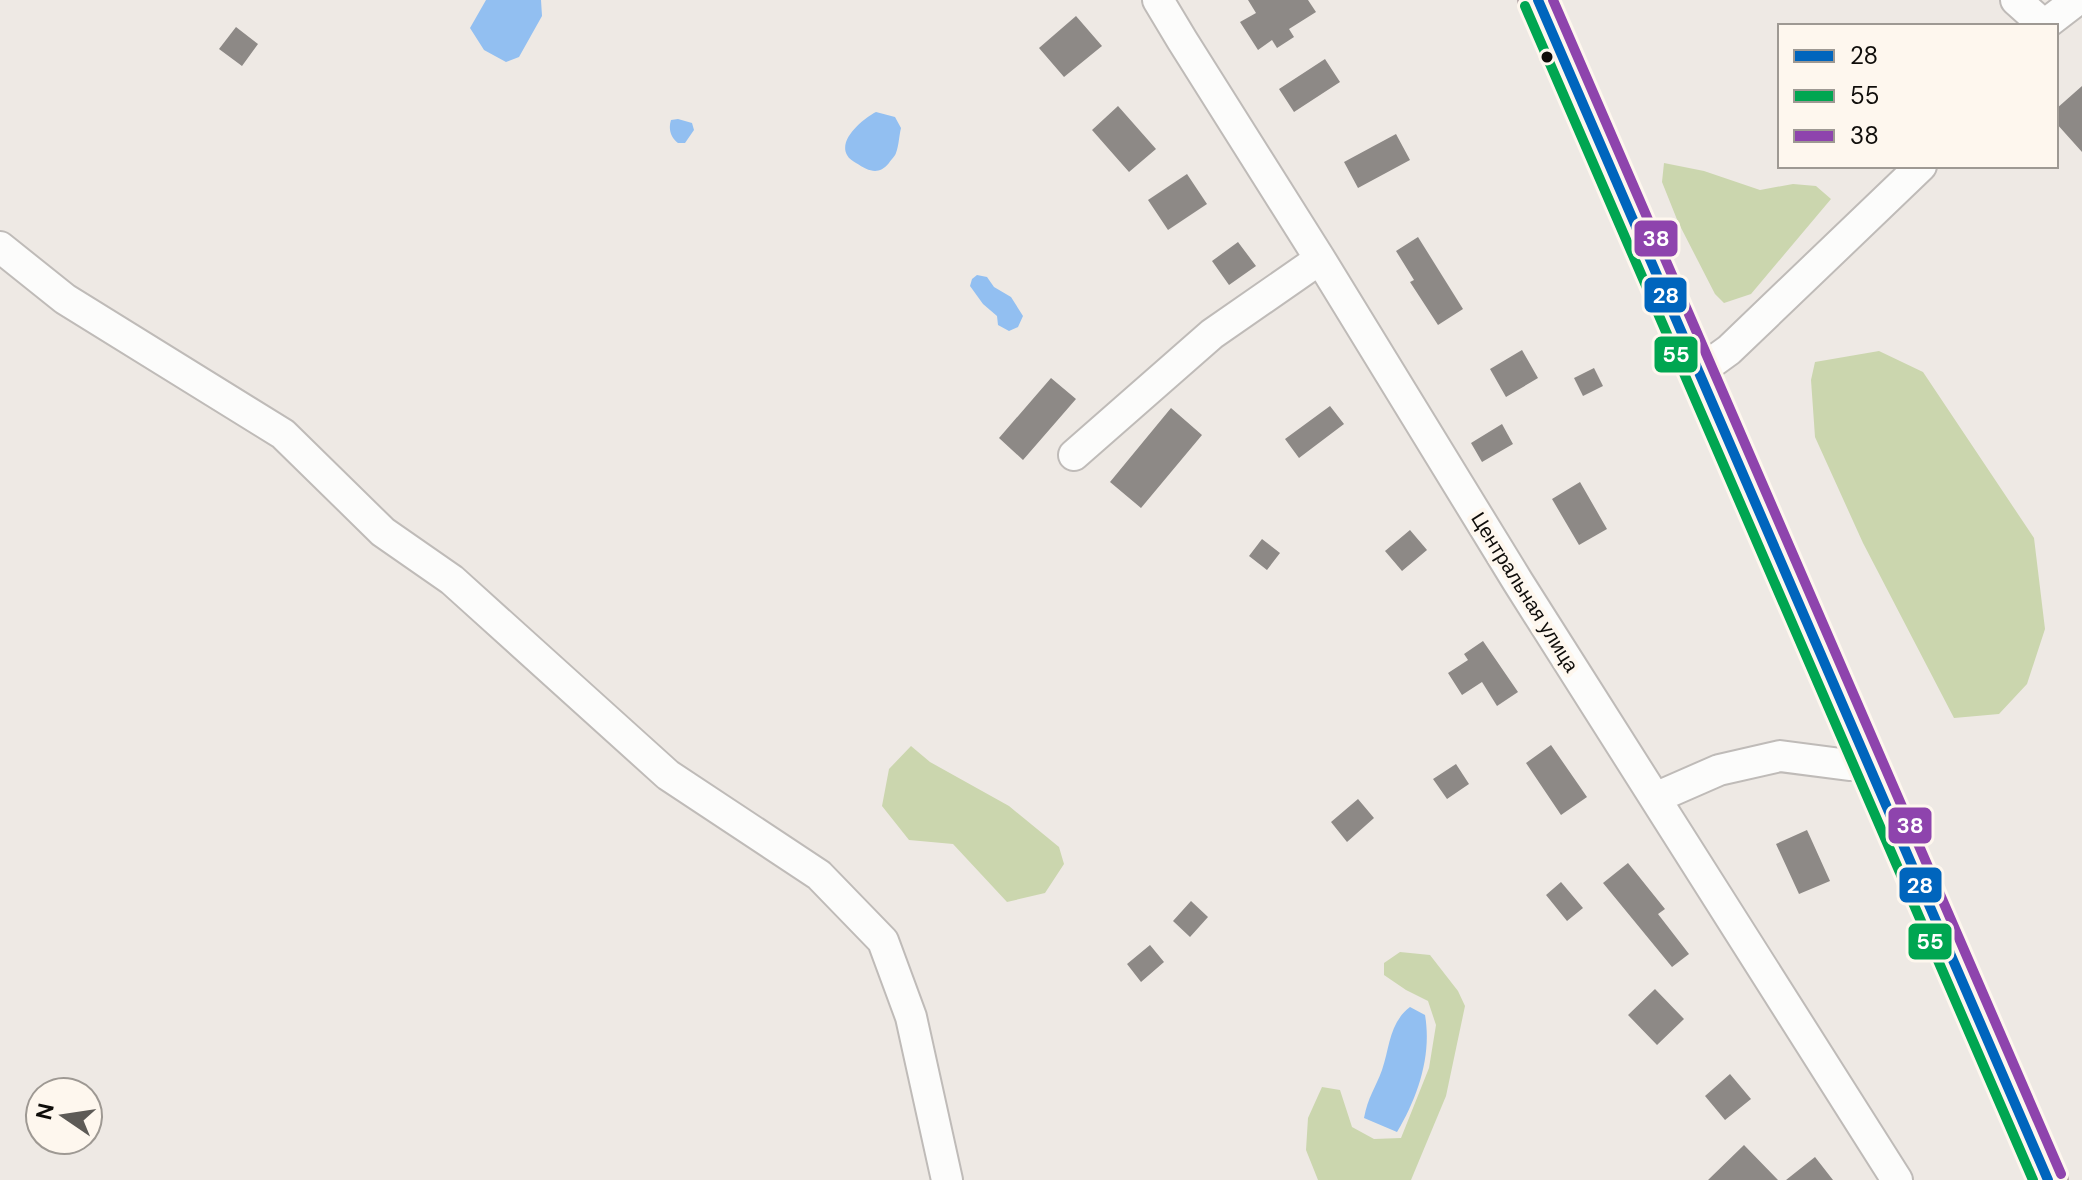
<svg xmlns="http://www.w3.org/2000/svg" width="2082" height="1180" font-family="'DM Sans',sans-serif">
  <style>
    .green { fill: #cbd6ae }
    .water { fill: #92bff1 }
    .building { fill: #8d8986 }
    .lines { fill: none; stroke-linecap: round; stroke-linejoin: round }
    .minor-casing { stroke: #bfbbb8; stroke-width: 34 }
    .major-casing { stroke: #b9acac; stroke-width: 42 }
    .minor { stroke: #fcfcfb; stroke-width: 30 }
    .major { stroke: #f3eced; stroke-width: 38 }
    .bus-1-casing { stroke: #fef7ee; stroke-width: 16 }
    .bus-2-casing { stroke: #fef7ee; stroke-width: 16 }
    .bus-3-casing { stroke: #fef7ee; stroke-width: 16 }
    .bus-1 { stroke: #0065bd; stroke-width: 10 }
    .bus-2 { stroke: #00a651; stroke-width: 10 }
    .bus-3 { stroke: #8e44ad; stroke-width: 10 }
    .bus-dot { fill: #0f0d0a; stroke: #fef7ee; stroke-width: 3 }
    .labels { text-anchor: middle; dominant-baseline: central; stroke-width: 8; stroke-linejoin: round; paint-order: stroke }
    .street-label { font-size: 20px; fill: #0f0d0a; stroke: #fef7ee }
    .line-badge { stroke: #fef7ee; stroke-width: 3 }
    .badge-label { font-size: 22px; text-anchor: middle; font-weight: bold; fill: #fff }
  </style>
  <rect width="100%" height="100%" fill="#eee9e4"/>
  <path class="green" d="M1664,163l40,8 56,19 33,-6 23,2 15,13 -80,95 -27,9 -9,-9 -37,-72 -16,-40z
    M1879,351l44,21 111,166 11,91 -18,55 -28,30 -45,4 -91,-175 -48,-106 -4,-57 4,-18z
    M911,746l19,16 79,44 50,41 5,17 -19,29 -38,9 -54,-58 -44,-4 -27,-34 7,-37z
    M1400,952l30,3 28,36 7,15 -19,90 -35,84h-93l-12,-30 2,-32 14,-31 18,3 12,37 22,12 27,-1 28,-70 7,-43 -8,-24 -22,-11 -22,-15v-12z"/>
  <path class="water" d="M486,0h55l1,16 -23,41 -13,5 -22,-12 -14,-22z
    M876,112l19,5 6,11c-2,8 -2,17 -5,25 -1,3 -5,7 -7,10 -11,13 -20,8 -33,0 -3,-2 -7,-4 -9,-8 -9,-16 17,-37 29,-43z
    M678,119l14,4 2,7 -9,13h-7c-7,-5 -10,-14 -7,-23z
    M977,275l10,2 7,10 17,10 12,19 -5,11 -9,4 -11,-6 -1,-9 -14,-12 -13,-18 2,-7z
    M1410,1007l15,8c7,40 -7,82 -28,117l-33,-14c4,-21 11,-29 18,-48 8,-23 7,-47 28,-63z"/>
  <path class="building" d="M1248,0h60l8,12 -27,17 5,8 -17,11 -5,-8 -14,10 -18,-28 16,-9z
    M1076,16l26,30 -38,31 -25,-29z
    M236,27l22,17 -16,22 -23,-17z
    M1325,59l15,23 -46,30 -15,-23z
    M2082,86v66l-26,-29v-14z
    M1118,106l38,43 -27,23 -37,-42z
    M1396,134l14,26 -52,28 -14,-26z
    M1187,174l20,30 -39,26 -20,-30z
    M1418,237l45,72 -25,16 -28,-43 4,-2 -18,-29z
    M1238,242l18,24 -27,19 -17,-24z
    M1522,350l16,28 -32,19 -16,-28z
    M1594,368l9,18 -20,10 -9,-18z
    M1051,378l25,21 -53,61 -24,-22z
    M1330,406l14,18 -45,34 -14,-19z
    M1171,408l31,27 -61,73 -31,-26z
    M1502,424l11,20 -31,18 -11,-19z
    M1580,482l27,47 -28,16 -27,-46z
    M1410,530l17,20 -25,21 -17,-20z
    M1262,539l18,14 -13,17 -18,-14z
    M1483,641l35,51 -21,14 -15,-24 -20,13 -14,-22 20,-13 -4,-6z
    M1551,745l36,52 -26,18 -35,-52z
    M1456,764l13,20 -22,15 -14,-20z
    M1358,799l16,19 -27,24 -16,-20z
    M1807,830l23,51 -31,13 -23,-50z
    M1628,863l37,46 -7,5 31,40 -17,13 -69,-84z
    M1561,882l22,26 -16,13 -21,-26z
    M1191,901l17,16 -18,20 -17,-16z
    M1150,945l14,17 -23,20 -14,-18z
    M1655,989l29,30 -27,26 -29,-30z
    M1730,1074l21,25 -26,21 -20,-24z
    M1744,1145l34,35h-70z
    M1815,1157l18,23h-47z"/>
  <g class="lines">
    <g class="minor-casing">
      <path id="minor" d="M1158,0l24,40 138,219 198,323 379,598
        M2016,0l28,25
        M2043,26l34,-26
        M0,247l65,52 218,135 100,98 69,48 216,195 151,100 64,66 28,76 36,163
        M1700,371l29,-21 192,-184
        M1074,455l138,-121 108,-75
        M1655,798l64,-28 61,-14 69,9 17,-5"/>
    </g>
    <g class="major-casing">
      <path id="major" d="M1538,0c172,393 340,787 510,1180"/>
    </g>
    <use href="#minor" class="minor"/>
    <use href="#major" class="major"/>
    <g class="bus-1-casing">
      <path id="bus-1" d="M1538,0l510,1180"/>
    </g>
    <g class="bus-2-casing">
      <path id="bus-2" d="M1525,6l508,1174"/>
    </g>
    <g class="bus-3-casing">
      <path id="bus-3" d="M1553,0l508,1174"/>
    </g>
    <use href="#bus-1" class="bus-1"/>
    <use href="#bus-2" class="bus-2"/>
    <use href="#bus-3" class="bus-3"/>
  </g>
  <circle class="bus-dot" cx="1547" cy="57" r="7"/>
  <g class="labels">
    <g class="street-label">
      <text transform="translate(1525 592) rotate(58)">Центральная улица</text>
    </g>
  </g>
  <g class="line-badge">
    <rect x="1633" y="219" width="46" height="39" rx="8" fill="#8e44ad"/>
    <rect x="1643" y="276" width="45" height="38" rx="8" fill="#0065bd"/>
    <rect x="1653" y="335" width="46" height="39" rx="8" fill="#00a651"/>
    <rect x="1887" y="806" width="46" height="39" rx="8" fill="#8e44ad"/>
    <rect x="1898" y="866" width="45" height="38" rx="8" fill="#0065bd"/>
    <rect x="1907" y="922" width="46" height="39" rx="8" fill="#00a651"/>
  </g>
  <g class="badge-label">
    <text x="1656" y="246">38</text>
    <text x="1666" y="303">28</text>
    <text x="1676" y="362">55</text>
    <text x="1910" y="833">38</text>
    <text x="1920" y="893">28</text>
    <text x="1930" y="949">55</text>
  </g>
  <rect x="1778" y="24" width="280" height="144" fill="#fef7ee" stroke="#9e9993" stroke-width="2"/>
  <rect x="1794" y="50" width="40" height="12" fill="#0065bd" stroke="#9e9993" stroke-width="2"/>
  <text x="1850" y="64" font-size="24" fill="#0f0d0a">28</text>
  <rect x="1794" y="90" width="40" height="12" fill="#00a651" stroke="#9e9993" stroke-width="2"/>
  <text x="1850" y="104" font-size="24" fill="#0f0d0a">55</text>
  <rect x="1794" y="130" width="40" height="12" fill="#8e44ad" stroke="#9e9993" stroke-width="2"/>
  <text x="1850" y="144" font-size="24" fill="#0f0d0a">38</text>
  <g transform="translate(64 1116) rotate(283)"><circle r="38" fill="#fef7ee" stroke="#9e9993" stroke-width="2"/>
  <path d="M0-6L14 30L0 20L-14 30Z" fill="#5d5a56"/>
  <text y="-12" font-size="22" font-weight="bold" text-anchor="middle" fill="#0f0d0a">N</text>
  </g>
</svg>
